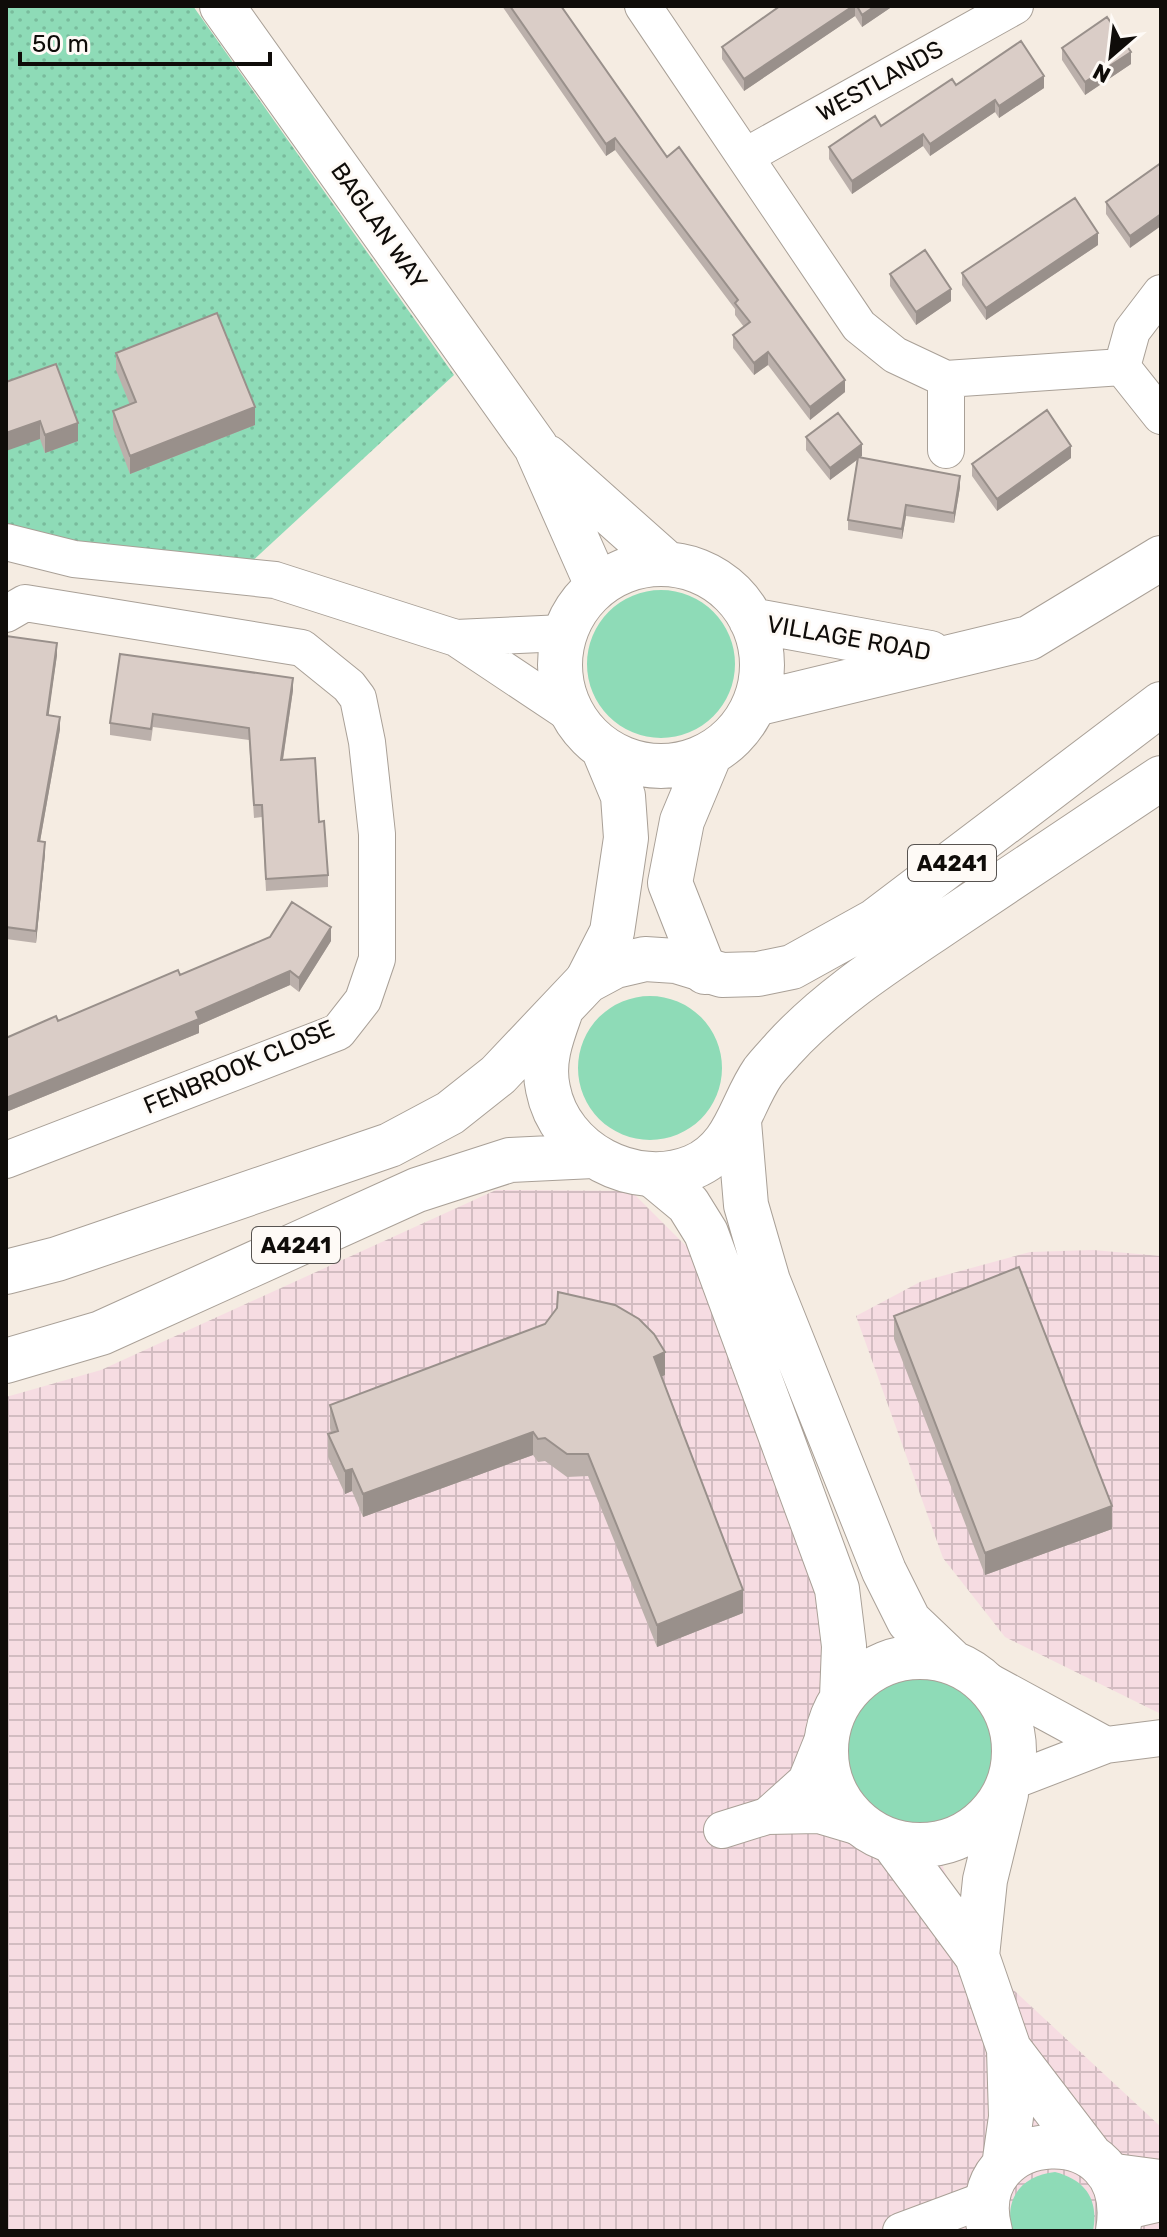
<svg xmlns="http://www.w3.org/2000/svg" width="1167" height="2237" font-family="Rubik,sans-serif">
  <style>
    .industrial { fill: url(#industrial-grid) }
    .grass { fill: #8edbb7 }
    .park { fill: url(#park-dots) }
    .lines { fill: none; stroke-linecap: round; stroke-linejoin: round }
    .street-casing { stroke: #a9a097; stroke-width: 38 }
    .secondary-casing { stroke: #a9a097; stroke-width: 46 }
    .primary-casing { stroke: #a9a097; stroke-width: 46 }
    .street { stroke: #fff; stroke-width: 36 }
    .secondary { stroke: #fff; stroke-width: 44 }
    .primary { stroke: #fff; stroke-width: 44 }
    .wall { fill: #bbb0ab }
    .shaded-wall { fill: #99908b }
    .building { fill: #dacdc7; stroke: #99908b; stroke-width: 2 }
    .labels { text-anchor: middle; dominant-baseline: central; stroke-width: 6; stroke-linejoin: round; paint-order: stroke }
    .shield { fill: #fefaf6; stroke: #575350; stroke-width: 2 }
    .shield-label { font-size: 22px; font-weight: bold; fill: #0f0c09 }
    .street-label { font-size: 24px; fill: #0f0c09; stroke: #fefaf6 }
  </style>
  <defs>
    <pattern id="industrial-grid" width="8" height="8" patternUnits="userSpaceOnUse" patternTransform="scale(2)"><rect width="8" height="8" fill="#f6dce2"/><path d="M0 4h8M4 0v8" fill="none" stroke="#d2bcc1"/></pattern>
    <pattern id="park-dots" width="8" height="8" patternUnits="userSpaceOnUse" patternTransform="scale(2)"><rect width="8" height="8" fill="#8edbb7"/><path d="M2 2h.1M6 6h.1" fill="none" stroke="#79bb9c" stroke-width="1.8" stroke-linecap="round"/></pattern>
  </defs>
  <rect width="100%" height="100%" fill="#f5ece2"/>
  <path class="industrial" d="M496,1190l135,1 57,57 149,341 140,367 184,171v104h-1155v-834l95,-27z
    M1093,1250l68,6v458l-156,-77 -62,-79 -87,-242 64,-34 110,-30z"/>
  <path class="grass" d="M587 664a74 74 0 1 1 148 0a74 74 0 1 1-148 0Z
    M578 1068a72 72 0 1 1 144 0a72 72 0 1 1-144 0Z
    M845 1752a74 74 0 1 1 148 0a74 74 0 1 1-148 0Z
    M1055,2172c31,8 44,28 38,59h-81c-8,-34 10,-55 43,-59z"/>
  <path class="park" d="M6,6h187l261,369 -206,190 -242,-28z"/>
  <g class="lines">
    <g class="street-casing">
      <path id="street" d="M643,6l216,320 36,29 51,24 176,-12 39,49
        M746,156l269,-150
        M1122,367l10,-36 29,-38
        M946,450v-71
        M6,542l68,17 201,21 181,58 117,78
        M6,614l19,-11 277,45 47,38 9,12 9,44 10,92v125l-14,41 -25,32 -332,128
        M456,638l108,-5
        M979,1676l127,69 -96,37
        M827,1729l-21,52 -39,35 52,-1 47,14
        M1106,1745l55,-7
        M722,1830l45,-14
        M1108,2171l53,7
        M1122,2212l39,-9
        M901,2231l86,-32"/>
    </g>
    <g class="secondary-casing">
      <path id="secondary" d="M222,6l314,441 61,138
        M547,457l119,106
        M560 665a101 101 0 1 1 202 0a101 101 0 1 1-202 0Z
        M751,620l179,33
        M755,704l274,-66 132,-80
        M705,972l-35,-89 12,-62 28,-67
        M587,981l25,-49 14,-94 -3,-42 -20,-48
        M739,1122l7,83 22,76 116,290 25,50 42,40
        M653,1175l35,29 18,29 131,356 7,57 -2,51
        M826 1751a94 94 0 1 1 188 0a94 94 0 1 1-188 0Z
        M893,1842l84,114 32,93 2,68 -7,49
        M977,1956l8,-76 21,-86
        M1009,2049l81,106
        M990,2231c-29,-106 148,-119 128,0"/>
    </g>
    <g class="primary-casing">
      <path id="primary" d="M560,1013c-9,25 -18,49 -12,76 12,63 86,102 145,78 43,-18 47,-62 70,-95 6,-8 14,-16 20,-23 47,-52 110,-91 167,-130 70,-47 141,-94 211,-141
        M6,1272l51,-13 333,-114 60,-32 48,-38 89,-94 28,-15 30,-7 31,2 46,14 36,-1 34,-7 83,-46 286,-217
        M6,1361l95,-28 316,-143 93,-30 83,-4"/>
    </g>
    <use href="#street" class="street"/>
    <use href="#secondary" class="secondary"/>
    <use href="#primary" class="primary"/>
  </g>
  <path class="wall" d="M502,6h59l106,151 178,235 -35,28 -42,-55 -14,10 -21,-27v-13l11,-8 -9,-12v-6l-120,-159 -9,6z
    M780,6h113l-31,21 -7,-11 -111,75 -22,-32v-12z
    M1062,48l69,16 -46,31 -23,-35z
    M956,85l88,3 -45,30 -4,-6 -65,44 -7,-10 -71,48 -23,-35v-12l52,-21z
    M1161,163l-31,85 -24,-34v-12z
    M1098,245l-112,75 -24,-35v-12z
    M890,274l61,27 -35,24 -26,-39z
    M116,353l139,72 -125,49 -17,-45v-18l17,-6 -14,-35z
    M6,382l72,59 -33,12 -5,-14z
    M806,437l56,19 -2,1 100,30 -6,36 -48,-7 -4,23 -54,-9v-10l9,-60 -27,20 -24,-30z
    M1071,458l-74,53 -25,-35v-12z
    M6,636l51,19 -9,60 12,14 -20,112 5,13 -9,89 -30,-4z
    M120,654l173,36 -10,70 36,62 9,53v12l-62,4 -4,-74 -8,1 -5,-78 -96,-13 -2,14 -41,-6v-12z
    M331,941l-32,51 -9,-7 -91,40v8l-193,79v-74l52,-17 122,-46z
    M894,1316l218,213 -127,46 -91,-236z
    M665,1375l-4,2 82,236 -86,34 -69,-171 -21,1 -22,-16 -7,1 -5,-7 -170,62 -11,-26 -7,3 -17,-37v-23l3,-1 -1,-5v-23z"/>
  <path class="shaded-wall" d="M853,6h2v10l-111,75v-12z
    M875,6h18l-31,21v-12z
    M1131,52v12l-46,31v-13z
    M1044,76v12l-45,30v-12z
    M995,100v12l-65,44v-12z
    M923,134v12l-71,48v-13z
    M615,138v12l-9,6v-12z
    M1161,214v12l-31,22v-12z
    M1098,233v12l-112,75v-12z
    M951,289v12l-35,24v-13z
    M768,352v13l-14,10v-12z
    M845,380v12l-35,28v-13z
    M255,407v18l-125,49v-18z
    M40,421v18l-34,12v-18z
    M78,423v18l-33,12v-18z
    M862,444v12l-32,24v-12z
    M1071,446v12l-74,53v-12z
    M960,476v11l-6,36v-10z
    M906,505v11l-4,23v-10z
    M57,643v12l-10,72v-12z
    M293,678v12l-12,82v-12z
    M60,717v12l-22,124v-12z
    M45,842v12l-9,89v-12z
    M331,927v14l-32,51v-14z
    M290,971v14l-91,40v8l-193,79v-14l190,-86z
    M665,1352v23l-11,5v-23z
    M533,1432v23l-170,62v-23z
    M352,1469v22l-7,3v-23z
    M1112,1506v23l-127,46v-22z
    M743,1590v23l-86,34v-22z"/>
  <path class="building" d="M510,6h51l106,151 12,-10 166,233 -35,27 -42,-55 -14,11 -21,-28 17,-13 -15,-19 3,-3 -123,-162 -9,6z
    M780,6h73l-109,73 -22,-32z
    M857,6h18l-13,9z
    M1107,17l24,35 -46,30 -23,-34z
    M1021,41l23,35 -45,30 -4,-6 -65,44 -7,-10 -71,47 -23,-34 46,-31 6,10 71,-47 4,6z
    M1161,163v51l-31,22 -24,-34z
    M1075,198l23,35 -112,75 -24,-35z
    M925,250l26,39 -35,23 -26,-38z
    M217,313l38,94 -125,49 -17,-45 23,-9 -20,-49z
    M56,364l22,59 -33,12 -5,-14 -34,12v-51z
    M1047,410l24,36 -74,53 -25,-35z
    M838,413l24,31 -32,24 -24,-31z
    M858,457l102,19 -6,37 -48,-8 -4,24 -54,-9z
    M6,636l51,7 -10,72 13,2 -22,124 7,1 -9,89 -30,-4z
    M120,654l173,24 -12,82 34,-2 4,64 5,-1 4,54 -62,4 -4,-74h-8l-5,-77 -96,-14 -2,15 -41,-6z
    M292,902l39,25 -32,51 -9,-7 -94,41 3,7 -193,79v-60l50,-22 2,5 120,-51 2,5 90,-38z
    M1019,1267l93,239 -127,47 -91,-237z
    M558,1292l57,13 24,14 15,15 11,18 -11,5 89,233 -86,35 -69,-171h-21l-22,-16 -7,1 -5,-7 -170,62 -11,-25 -7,2 -17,-37 10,-3 -8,-26 215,-81 12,-16z"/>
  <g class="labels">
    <g class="shield">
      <rect x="908" y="845" width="88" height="36" rx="6"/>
      <rect x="252" y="1227" width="88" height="36" rx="6"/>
    </g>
    <g class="shield-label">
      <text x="952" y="863">A4241</text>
      <text x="296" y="1245">A4241</text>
    </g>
    <g class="street-label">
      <text transform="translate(880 81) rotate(-29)">WESTLANDS</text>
      <text transform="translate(379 226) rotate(55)">BAGLAN WAY</text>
      <text transform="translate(849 638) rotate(10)">VILLAGE ROAD</text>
      <text transform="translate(239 1067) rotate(-23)">FENBROOK CLOSE</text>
    </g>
  </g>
  <rect width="1167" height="2237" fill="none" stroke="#0f0c09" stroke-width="16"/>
  <g transform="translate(1111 56) rotate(208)" stroke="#fefaf6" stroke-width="6" paint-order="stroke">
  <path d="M0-6L14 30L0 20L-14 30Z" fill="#0f0c09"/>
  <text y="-12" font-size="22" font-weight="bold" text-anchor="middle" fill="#0f0c09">N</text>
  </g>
  <path d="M20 52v12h250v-12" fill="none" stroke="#0f0c09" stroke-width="4"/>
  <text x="32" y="52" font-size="24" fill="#0f0c09" stroke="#fefaf6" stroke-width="6" paint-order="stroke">50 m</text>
</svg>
